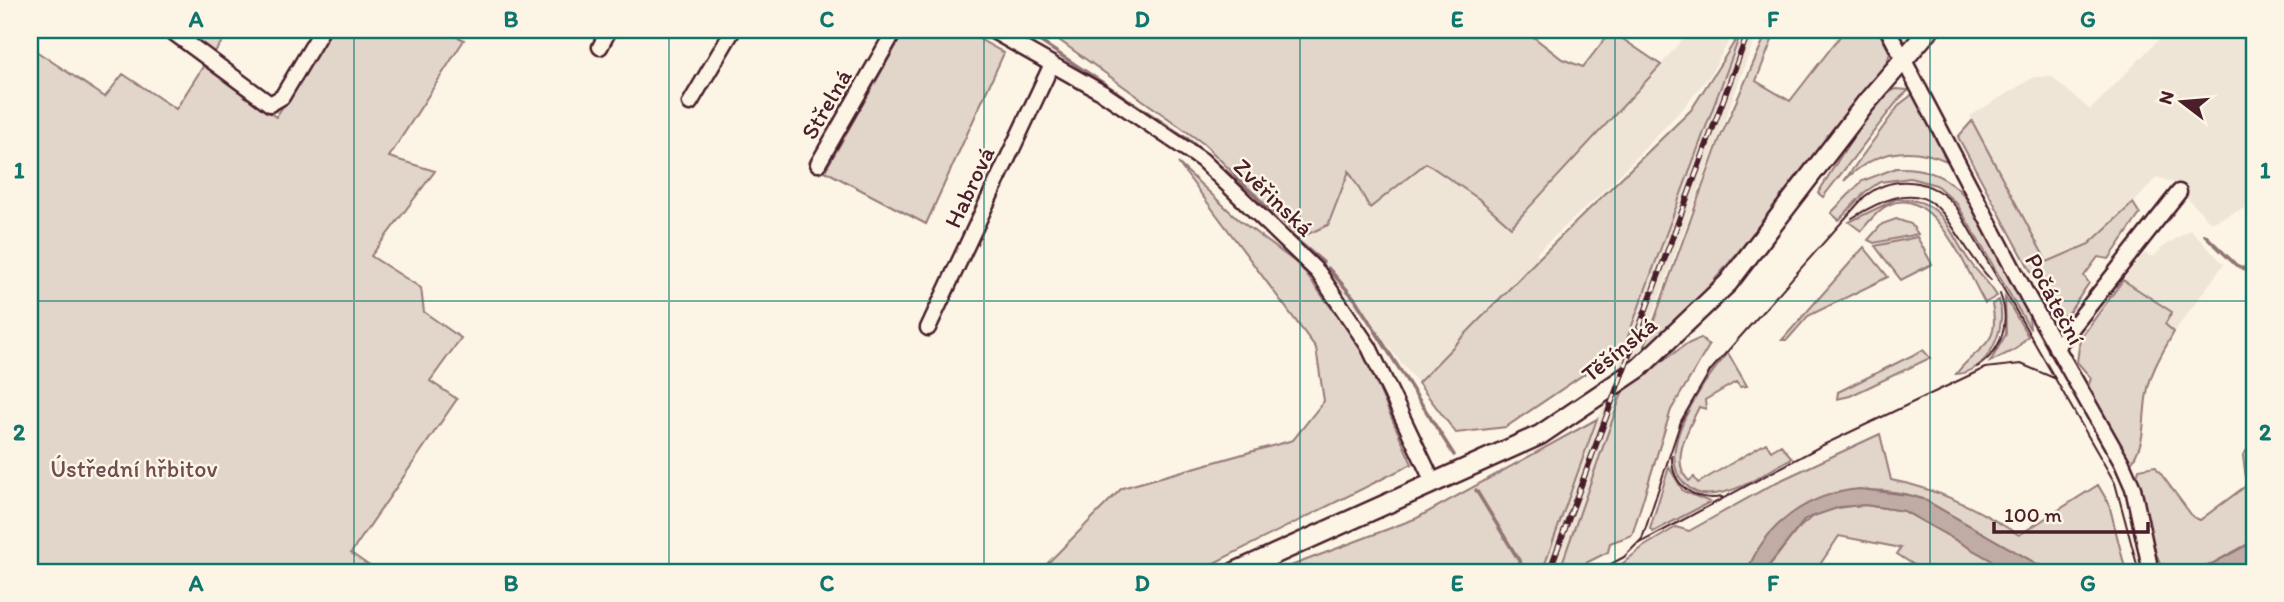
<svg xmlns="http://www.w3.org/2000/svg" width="2284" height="602" font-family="Itim,sans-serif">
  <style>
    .built { fill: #eee5d7 }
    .green { fill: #e2d5ca; stroke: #967a7a; stroke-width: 2 }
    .water { fill: #c0aca5; stroke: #917474; stroke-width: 2 }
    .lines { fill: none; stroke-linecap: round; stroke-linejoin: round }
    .stream { stroke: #917474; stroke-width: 3.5 }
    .minor-casing { stroke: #4a1f2b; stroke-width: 19 }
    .major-casing { stroke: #4a1f2b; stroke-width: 23 }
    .minor { stroke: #fcf5e5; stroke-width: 14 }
    .major { stroke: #fcf5e5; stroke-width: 18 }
    .tram { stroke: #4a1f2b; stroke-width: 2 }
    .rail-casing { stroke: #4a1f2b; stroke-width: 6 }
    .rail { stroke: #fcf5e5; stroke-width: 3.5; stroke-dasharray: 10; stroke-linecap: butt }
    .grid { fill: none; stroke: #0f766e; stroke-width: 2; stroke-opacity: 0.55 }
    .labels { text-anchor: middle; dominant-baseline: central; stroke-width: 5; stroke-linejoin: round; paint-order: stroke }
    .street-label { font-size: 24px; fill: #4a1f2b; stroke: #fcf5e5 }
    .park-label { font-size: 24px; fill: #704c53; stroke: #fcf5e5 }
    .neatline { fill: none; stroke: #0f766e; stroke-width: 2.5 }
    .grid-label { font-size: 23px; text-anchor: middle; font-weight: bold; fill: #0f766e }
  </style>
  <rect width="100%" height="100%" fill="#fcf5e5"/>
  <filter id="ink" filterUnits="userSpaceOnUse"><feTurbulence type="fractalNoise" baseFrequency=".0143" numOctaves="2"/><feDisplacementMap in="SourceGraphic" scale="14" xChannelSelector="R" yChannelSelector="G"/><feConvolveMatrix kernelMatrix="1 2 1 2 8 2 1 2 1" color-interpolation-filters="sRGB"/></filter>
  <g filter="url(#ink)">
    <path class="built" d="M1690,30h45l-25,45 -25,31 -77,81 -72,66 4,4 -122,126 -119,-145 29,-13 21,-55 21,38 56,-45 53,36 32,28 150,-162z
      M1742,30h16l-200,542h-16z
      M2168,30h86v174l-43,19 -38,-40 -16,-6 -39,44 -29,23 -42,19 -77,-147 64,-39 17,-1 39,34z
      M2190,230l34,34 -50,68 -9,-8 7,-12 -49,-32 21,-27 9,4 10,-10z"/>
    <path class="green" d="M180,30h50l-18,26z
      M331,30h114l19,10 -75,117 46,14 -64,85 50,32 3,24 37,26 -31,43 27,18 -106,154 27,19h-348v-525l75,50 18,-23 53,35 28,-44 72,52z
      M905,30h58l41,23 -78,171 -101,-53z
      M1045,30h489l-3,5 31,24 21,8 28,-36 50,34 -150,162 -32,-28 -53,-36 -56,45 -21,-37 -21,54 -29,13 -95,-94z
      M1742,30l-118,317 -118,80 -50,6 -38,-50 122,-126 151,-147z
      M1768,30h8l-20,51 34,20 55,-71h33l12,23 -4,12 -100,130 -90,107 -53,49 77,-213z
      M1896,89l13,1 -10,9 -76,98 -5,-4c14,-22 55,-96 78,-104z
      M1913,94l34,67c-39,-17 -73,-10 -103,20l56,-77z
      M1972,121l75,141 42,-18 44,-41 7,11 -31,45 -11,-2 -14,19 5,7 -19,28 -9,7 -7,-4 -96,-177z
      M1178,163l60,56 61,46 61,81 52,118 -216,108h-157l83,-84 171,-48 31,-39 -8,-53z
      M1896,168c22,-1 44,5 61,20 22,19 56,98 72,128l1,13 -73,-125 -21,-19 -26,-7 -30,4 -15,10 -26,28 -8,-7 31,-32z
      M1896,199c50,-2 52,35 77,67 8,10 17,18 24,30l-12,7c-18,-31 -51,-120 -97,-98 -11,5 -19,17 -27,26l-12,-9z
      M1896,219l15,5 7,10 -44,9 -6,-3 14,-16z
      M1917,237l15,27 -31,16 -26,-34z
      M1864,247l24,30 -80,39 -21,24h-5z
      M2123,280l49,32 -7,12 9,8c-11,20 -23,38 -27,61 -5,27 0,47 -16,70l-44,-73 4,-12 -14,-16 3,-23z
      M2005,297l23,39 -12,13 -26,13 16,-28z
      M1999,300c9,28 -11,73 -43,74 22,-30 45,-26 36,-70z
      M1701,338l8,8 -38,64 -39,125 -22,8 -2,9 -40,20h-9l64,-182 62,-45z
      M1923,350l7,8 -80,38 -13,3 1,-7z
      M1728,353l19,33 -7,1 -4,-5 -31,18 1,9 -7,-2c-10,21 -30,54 -10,74l5,-4 4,6 68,-40 5,8 10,-6 11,13c-23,12 -51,34 -78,36 -12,2 -22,-2 -30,-11 -31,-32 21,-104 44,-130z
      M1597,419l-55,153h-267l142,-54z
      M1880,434l11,46c48,9 87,29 128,55l79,-50 11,19 17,68h-75l-128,-73c-71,-24 -147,2 -176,73h-135l31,-25 33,-20 13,4 88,-49z
      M2254,439v102l-57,31h-33l-10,-23 -18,-69 3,-11 16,-3 38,51 7,3 47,-35 -4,-29z
      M1669,467l14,24 27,11 -57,30 -3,-3z
      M1865,505l39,6 108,61h-87l-28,-18 4,-6 -62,-12 -24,36h-51c37,-43 35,-64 101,-67z"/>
    <path class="water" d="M1860,489l48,6 15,4 128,73h-39l-108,-61 -39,-6 -25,2 -35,12 -41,53h-17c18,-48 62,-79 113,-83z
      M2254,541v22c-19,11 -35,9 -57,9z"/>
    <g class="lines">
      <path class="stream" d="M1023,30l166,110 66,55 26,32 42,35
        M2205,235l31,30 18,8
        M1328,268l27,31 99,156
        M1476,490l50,82"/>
      <g class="minor-casing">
        <path id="minor" d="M170,30l100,74 12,-7 40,-67
          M991,30l112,63 99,67 116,112 51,75 65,137
          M1888,30l140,267 94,166 11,25 18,84
          M600,47l9,-17
          M690,103l43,-73
          M818,164l77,-134
          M928,328l124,-264
          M2056,348l123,-156"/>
      </g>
      <g class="major-casing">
        <path id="major" d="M1235,572l305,-137 99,-67 89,-85 138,-180 63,-73"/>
      </g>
      <use href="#minor" class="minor"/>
      <use href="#major" class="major"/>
      <path class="tram" d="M1852,218c92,-57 88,7 139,62
        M1977,367c25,-16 34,-45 23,-73
        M1672,456c-1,29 22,46 50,41
        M1638,544l183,-98 164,-78 36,-4 33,14
        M1596,572l28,-15 18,-18 39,-118 29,-50 154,-174c30,-24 69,-19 93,11l158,275 24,89"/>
      <g class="rail-casing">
        <path id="rail" d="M1549,572l200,-542"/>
      </g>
      <use href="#rail" class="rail"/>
    </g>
  </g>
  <path class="grid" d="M354,30v542M669,30v542M984,30v542M1300,30v542M1615,30v542M1930,30v542M30,301h2224"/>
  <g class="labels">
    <g class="street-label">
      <text transform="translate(826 104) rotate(-60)">Střelná</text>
      <text transform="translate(969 187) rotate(-65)">Habrová</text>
      <text transform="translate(1274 197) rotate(44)">Zvěřinská</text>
      <text transform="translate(2055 299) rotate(62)">Počáteční</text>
      <text transform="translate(1619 349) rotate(-39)">Těšínská</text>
    </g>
    <g class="park-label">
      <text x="134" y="468">Ústřední hřbitov</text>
    </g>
  </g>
  <rect width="2284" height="602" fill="none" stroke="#fcf5e5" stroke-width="77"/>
  <g transform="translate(2182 102) rotate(286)" stroke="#fcf5e5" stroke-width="5" paint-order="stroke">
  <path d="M0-5L12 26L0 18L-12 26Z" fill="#4a1f2b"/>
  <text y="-10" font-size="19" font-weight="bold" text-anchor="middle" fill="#4a1f2b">N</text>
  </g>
  <path d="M1994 522v10h154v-10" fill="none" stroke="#4a1f2b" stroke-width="3.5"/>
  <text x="2004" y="522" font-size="21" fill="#4a1f2b" stroke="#fcf5e5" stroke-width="5" paint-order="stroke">100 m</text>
  <rect x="38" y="38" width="2208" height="526" class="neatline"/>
  <g class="grid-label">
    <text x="196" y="27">A</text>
    <text x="511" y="27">B</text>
    <text x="827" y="27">C</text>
    <text x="1142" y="27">D</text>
    <text x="1457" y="27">E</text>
    <text x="1773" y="27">F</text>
    <text x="2088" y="27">G</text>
    <text x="19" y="178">1</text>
    <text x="2265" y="178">1</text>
    <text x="19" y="440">2</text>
    <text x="2265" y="440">2</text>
    <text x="196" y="591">A</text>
    <text x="511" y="591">B</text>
    <text x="827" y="591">C</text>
    <text x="1142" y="591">D</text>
    <text x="1457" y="591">E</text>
    <text x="1773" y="591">F</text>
    <text x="2088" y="591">G</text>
  </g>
</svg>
